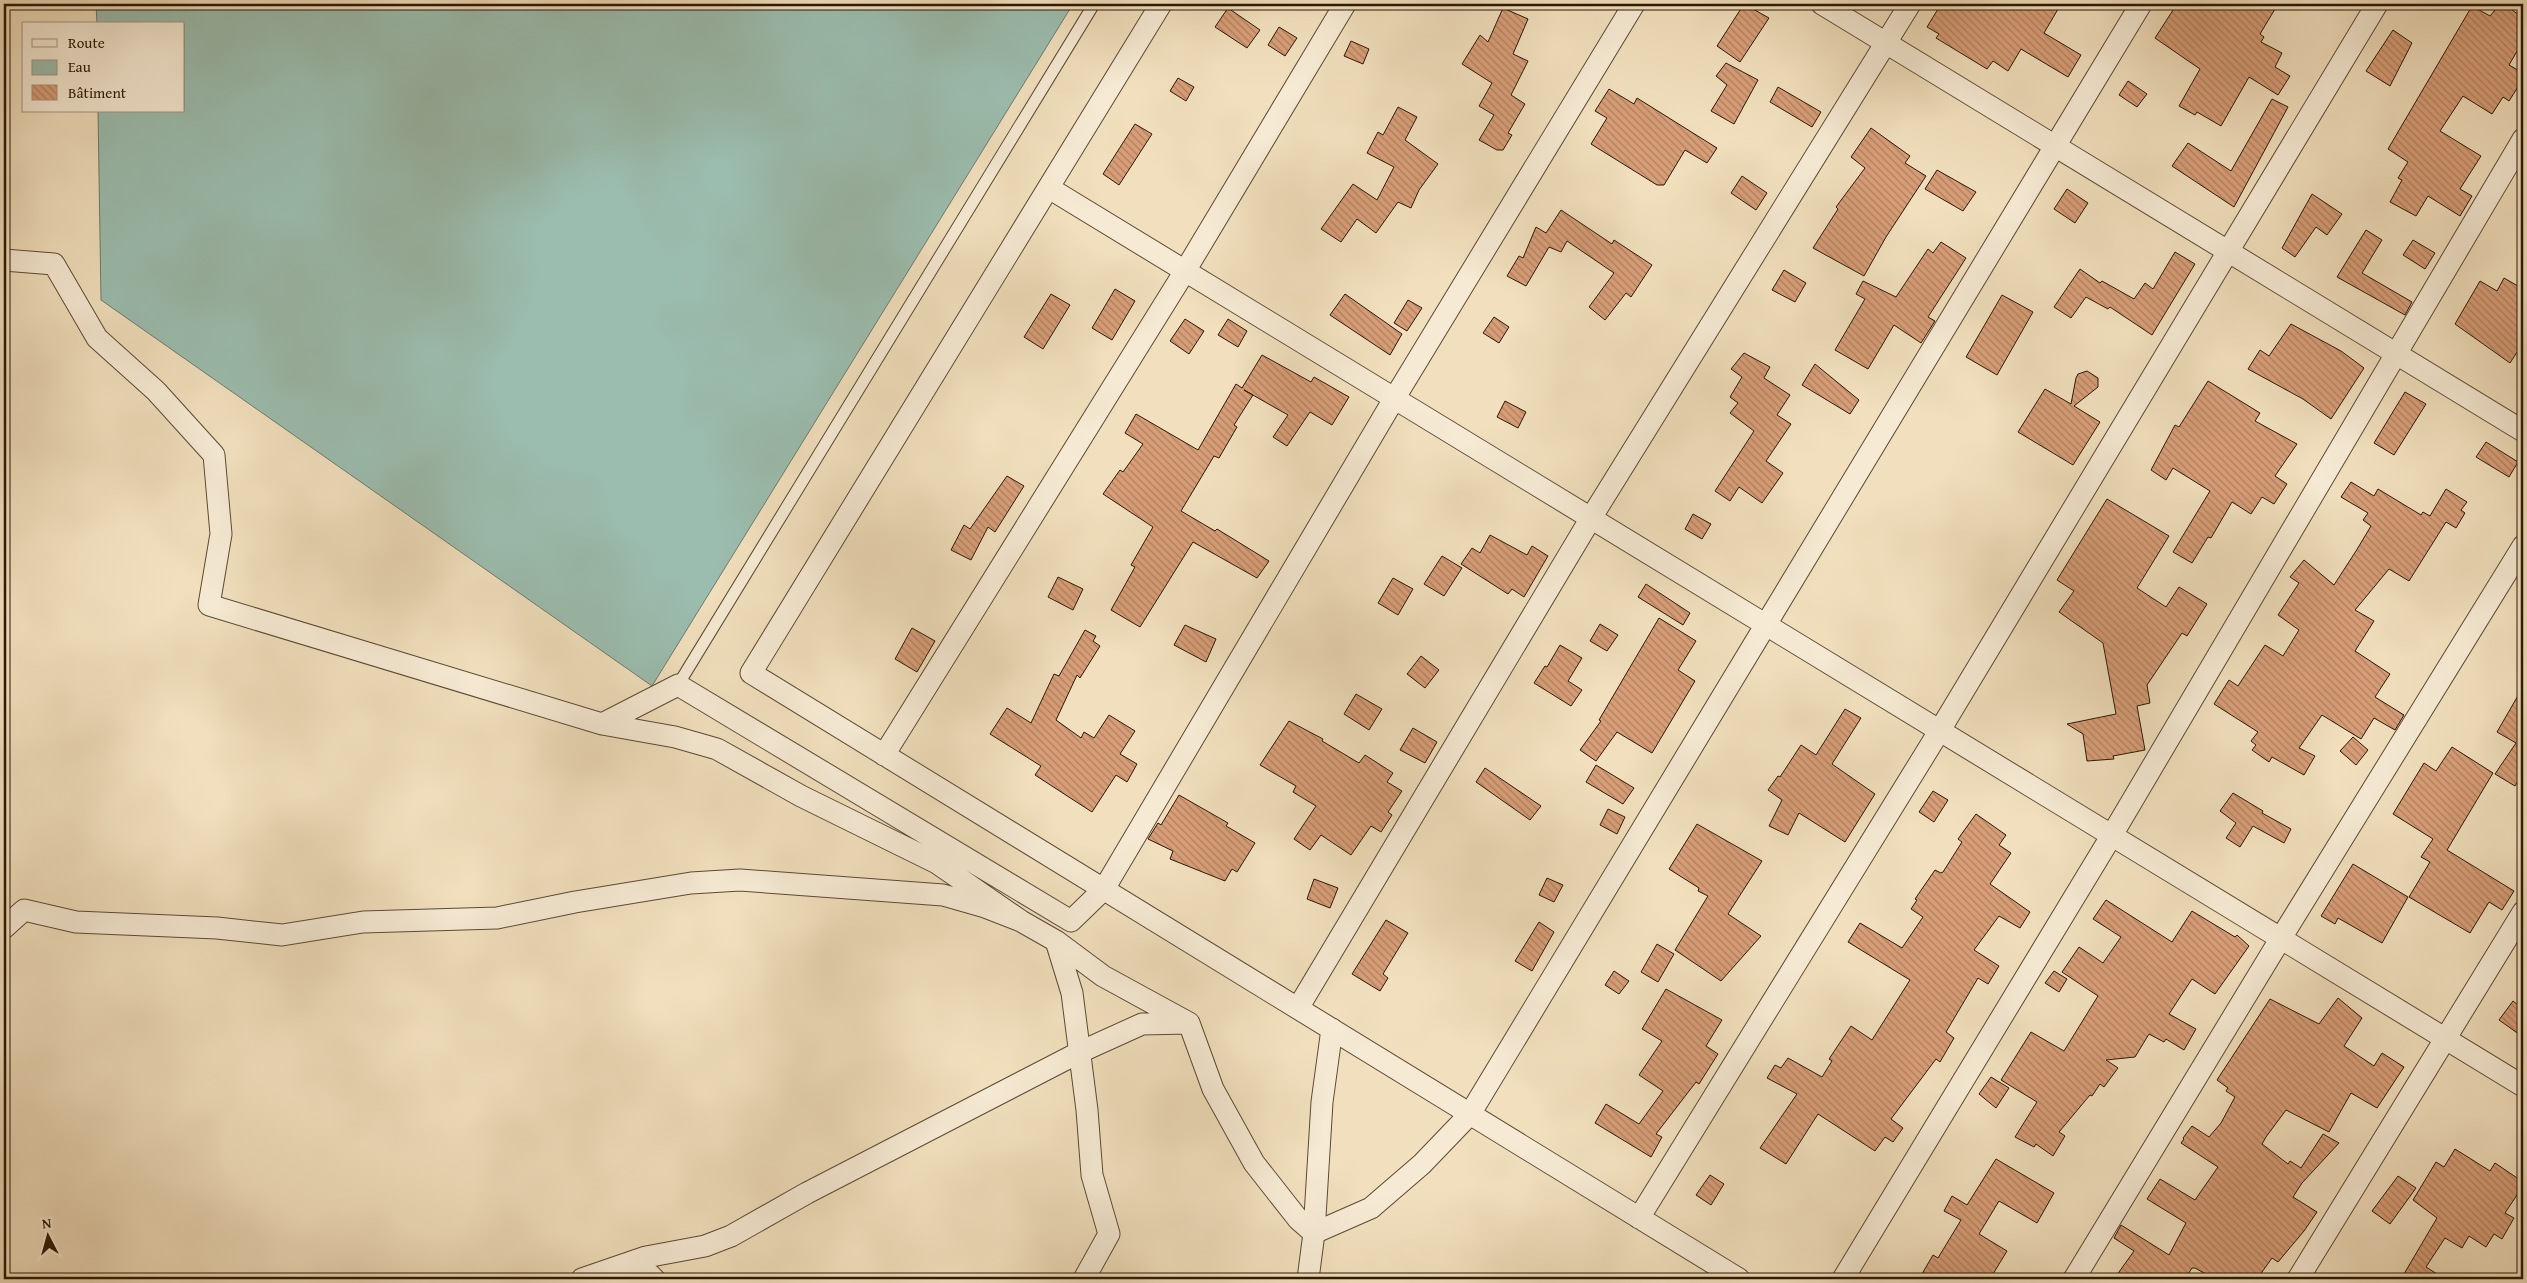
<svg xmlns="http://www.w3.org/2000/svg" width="2527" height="1283" font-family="'Gentium Book Plus',serif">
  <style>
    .water { fill: #9bbdaf; stroke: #6e7b6b }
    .building { fill: url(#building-back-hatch); stroke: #2b1804 }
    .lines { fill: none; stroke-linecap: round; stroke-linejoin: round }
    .service-casing { stroke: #5c4a32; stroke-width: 13 }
    .minor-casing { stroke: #5c4a32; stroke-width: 23 }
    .service { stroke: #f6ead4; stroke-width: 11 }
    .minor { stroke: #f6ead4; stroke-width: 21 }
  </style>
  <defs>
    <pattern id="building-back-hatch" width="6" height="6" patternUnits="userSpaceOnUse" patternTransform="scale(1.25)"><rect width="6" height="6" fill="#d89e78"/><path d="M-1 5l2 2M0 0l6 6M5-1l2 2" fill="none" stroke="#af8060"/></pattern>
  </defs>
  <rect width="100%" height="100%" fill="#f1dfbd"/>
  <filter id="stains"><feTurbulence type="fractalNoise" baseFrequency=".004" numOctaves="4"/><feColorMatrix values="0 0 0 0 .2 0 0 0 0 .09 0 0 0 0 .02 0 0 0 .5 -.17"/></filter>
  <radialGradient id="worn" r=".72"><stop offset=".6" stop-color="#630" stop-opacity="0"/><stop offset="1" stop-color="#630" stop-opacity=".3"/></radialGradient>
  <path class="water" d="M96,4h977l-421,682 -551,-386 -3,-189h86v-87h-87z"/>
  <path class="building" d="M1744,4l25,14 -29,44 -23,-16z
    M1941,4h120l-17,29 37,22 -13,22 -47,-28 -13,22 -15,-10 -6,8 -51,-31 3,-4 -12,-7z
    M2177,4h101l-18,30 4,3 -3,5 21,11 -7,14 15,9 -12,19 -29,-18 -28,49 -24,-14 -2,3 -16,-9 21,-37 -45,-31z
    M2500,4h4l19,14v23l-14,24 14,8v6l-14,22 -6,-4 -11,17 -29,-18 -23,35 41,25 -21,33 12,7 -12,20 -32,-20 -12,20 -26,-14 12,-22 -4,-2 10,-16 -20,-13 84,-143 18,10z
    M1228,8l32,22 -13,18 -32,-21z
    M1503,8l25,11 -15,35 15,7 -17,34 14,9 -17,29 4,2 -9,15h-6l-18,-10 15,-25 -15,-9 13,-23 -30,-19 18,-29 8,7z
    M1279,27l18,11 -12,18 -17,-11z
    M2393,30l19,13 -22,43 -24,-15z
    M1351,41l18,8 -6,15 -19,-8z
    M1726,63l32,17 -24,44 -23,-13 16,-26 -11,-9z
    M1178,78l16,9 -8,14 -16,-10z
    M2128,81l19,13 -10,13 -18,-12z
    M1778,87l43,25 -9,15 -42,-25z
    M1609,89l25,15 3,-6 80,50 -10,15 -22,-13 -21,35h-7l-66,-41 16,-26 -12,-7z
    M2272,99l16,8 -54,100 -62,-41 16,-23 43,28z
    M1398,107l19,10 -12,23 33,24 -19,26 -8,18 -13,-6 -22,31 -19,-14 -16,23 -20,-13 32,-45 24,16 17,-33 -27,-14 11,-21 5,3z
    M1135,124l17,10 -33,51 -16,-11z
    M1871,128l39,28 -5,7 21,13 -40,61 -22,39 -51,-28 25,-39 -2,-2 29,-39 -14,-11z
    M1937,170l39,22 -13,19 -38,-22z
    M1742,176l25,17 -11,17 -25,-17z
    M2067,189l21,14 -13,20 -21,-14z
    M2312,194l30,20 -15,21 -11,-8 -21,30 -13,-9z
    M1561,210l51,34 2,-4 38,25 -21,32 -5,-4 -21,27 -16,-13 25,-34 -47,-32 -6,11 -12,-5 -23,39 -19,-10 12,-20 4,2 13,-31 10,6z
    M2366,230l16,10 -20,33 50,29 -7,13 -68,-38z
    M2413,240l22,13 -10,16 -22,-14z
    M1941,242l25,16 -38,59 7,4 -14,22 -27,-18 -26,44 -33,-19 30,-51 -9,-5 7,-13 33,16 32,-48 5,4z
    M2175,252l20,12 -43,71 -42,-28 -2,2 -22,-12 -15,21 -17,-11 26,-38 20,14 2,-2 32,18 11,-16 8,6z
    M1784,270l22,13 -11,19 -23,-12z
    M2504,278l19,11v54l-13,20 -55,-39 25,-43 17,10z
    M1115,289l20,12 -23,39 -20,-12z
    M1051,294l19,11 -27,44 -19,-12z
    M1345,294l57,40 -12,21 -60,-40z
    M2002,295l31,17 -36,63 -31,-18z
    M1408,300l14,8 -15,23 -13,-8z
    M1494,317l15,10 -10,16 -16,-10z
    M1185,319l19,12 -15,23 -19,-13z
    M1228,319l19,12 -9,16 -20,-12z
    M2291,324l50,27 23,17 -33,51 -28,-20 -55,-30 12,-19 9,6z
    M1744,353l26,14 -6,11 26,17 -13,20 14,9 -25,37 17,12 -21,30 -23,-16 -9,14 -15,-10 39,-60 -24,-18 8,-10 -8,-6 12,-20 -11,-8z
    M1262,355l49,27 3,-5 35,20 -17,28 -22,-13 -23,34 -14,-9 15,-22 -44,-25 9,5 -19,30 3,2 -18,31 -5,-2 -33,55 34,20 2,-2 52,32 -12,17 -64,-36 -53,85 -29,-17 24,-43 -4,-2 22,-38 -50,-33 17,-24 3,2 20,-28 -18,-11 11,-19 62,36 38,-66 6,4z
    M1815,364l44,36 -9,14 -48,-29z
    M2087,371l11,7v9l-24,19 26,16 -27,43 -55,-33 27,-43 26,15 5,-26 2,-4z
    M2208,381l52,32 -5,8 42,23 -22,32 12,8 -13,20 -12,-7 -11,17 -19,-12 -21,36 -3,-1 -16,26 -19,-11 37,-61 -37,-23 -7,12 -15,-10 24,-45 4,2z
    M2405,392l21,12 -32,51 -20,-12z
    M1505,401l21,11 -8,16 -21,-11z
    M2486,442l32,20 -9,15 -33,-20z
    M1007,476l17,10 -29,46 -7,-5 -17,33 -20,-10 13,-25 6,4z
    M2351,482l23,14 4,-7 43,26 2,-3 7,4 16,-27 21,13 -6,8 4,3 -9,15 -10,-6 -37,59 -20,-12 -34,41 19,11 -19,30 35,23 -15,23 29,18 -9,15 -21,-12 -13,21 -39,-24 -23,33 16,8 -11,19 -32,-18 -3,5 -17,-12 4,-5 -5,-4 7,-9 -44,-28 15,-24 9,6 27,-41 18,11 16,-26 -21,-15 21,-32 -9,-6 14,-17 30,25 22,-34 15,-25 -8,-6 5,-7 -27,-16z
    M2107,499l62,37 -32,52 29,19 13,-20 28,17 -20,32 -5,-3 -35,52 3,18 -13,3 8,44 -32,6 1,3 -27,2 -4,-27 -16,-10 49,-10 -13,-71 -44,-31 15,-21 -17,-11z
    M1693,514l18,10 -9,15 -17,-10z
    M1490,535l37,20 5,-9 16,10 -24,41 -12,-8 -4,5 -47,-30 11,-16 8,5z
    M1442,556l20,12 -18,28 -20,-12z
    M1058,577l25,12 -10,21 -25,-13z
    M1393,578l20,11 -15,26 -20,-12z
    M1646,584l44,29 -7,12 -45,-28z
    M1659,618l37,23 -18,29 17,11 -43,72 -35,-21 -21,29 -16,-11 21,-29 -2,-1z
    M1600,624l18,11 -11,16 -17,-10z
    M1185,625l31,14 -10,23 -32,-17z
    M912,628l23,13 -18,31 -22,-13z
    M1085,630l11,6 -3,5 7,5 -20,32 -3,-3 -21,45 25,18 3,-6 10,6 15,-23 26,16 -15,23 17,10 -10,18 -11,-7 -24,37 -57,-37 6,-9 -51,-32 17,-26 24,15 23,-49 5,2z
    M1560,645l22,13 -14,23 14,9 -11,16 -37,-23 11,-17 2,1z
    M1421,656l18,14 -14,18 -18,-14z
    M2523,687v86l-8,13 -20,-12 21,-31 -19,-11z
    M1356,694l26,15 -13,21 -25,-16z
    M1845,709l16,9 -29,46 43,30 -30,48 -46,-29 -11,22 -19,-9 13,-26 -14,-10 10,-14 2,1 21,-32 15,10z
    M1289,721l34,18 -1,2 37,22 6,-8 28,18 -6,9 15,9 -14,21 4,3 -11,17 -10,-6 -20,29 -30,-20 -11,15 -16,-11 22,-33 -23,-14 3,-6 -36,-21z
    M1413,728l24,14 -12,21 -25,-13z
    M2353,737l15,13 -12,15 -16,-14z
    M2452,747l41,26 -46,77 67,41 -12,19 -13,-8 -19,31 -61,-36 21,-35 -9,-5 12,-18 -40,-25 31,-51 12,8z
    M1596,765l38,23 -11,16 -37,-22z
    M1485,768l56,38 -11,14 -54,-38z
    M1933,791l15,9 -14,22 -15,-10z
    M2233,793l30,18 -1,2 29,16 -7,14 -31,-17 -13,21 -14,-9 10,-15 -16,-12z
    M1179,795l49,28 -2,3 29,17 -18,29 -5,-3 -7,12 -55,-22 3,-8 -25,-12 10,-16 3,2z
    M1608,809l17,8 -8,17 -17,-9z
    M1976,814l30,21 -7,10 12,8 -21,31 40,28 -10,16 -21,-12 -25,34 25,16 -11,18 -10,-6 -32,54 8,6 -14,24 -4,-3 -45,60 12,9 -10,14 -8,-5 -10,14 -57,-37 -32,50 -26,-16 37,-54 -30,-16 8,-13 6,3 7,-10 34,19 10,-16 -3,-2 22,-33 21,14 38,-60 -62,-38 12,-19 42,25 21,-31 -12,-8 6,-9 -2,-1 20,-29 6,3 2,-1 19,-30 -4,-3z
    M1697,824l65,37 -34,53 33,22 -40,45 -46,-31 33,-54 -10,-5 1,-3 -30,-19z
    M2353,864l55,33 -26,46 -44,-25 -3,6 -14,-8z
    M1547,878l16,7 -9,17 -15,-7z
    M1314,879l24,9 -8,20 -23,-9z
    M2106,900l66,42 20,-31 43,26 2,-2 12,11 -34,48 -23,-15 -23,35 27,15 -12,21 -18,-11 -2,3 -15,-8 -14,23 -29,3 12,8 -14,19 -4,-3 -8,12 -2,-1 -31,37 6,4 -12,20 -17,-12 -2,3 -19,-10 22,-35 -36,-22 30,-48 33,19 34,-55 -36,-24 17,-25 24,16 18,-26 -28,-18z
    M1386,920l22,13 -25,41 5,4 -8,13 -28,-17z
    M1539,922l15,10 -22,39 -17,-10z
    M1657,944l17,10 -16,28 -17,-10z
    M1614,971l15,10 -10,13 -14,-9z
    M2054,971l13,8 -8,13 -14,-9z
    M1666,989l56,31 -16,26 12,8 -19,30 -3,-2 -40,52 6,3 -11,20 -56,-34 11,-19 33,20 24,-33 -24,-16 23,-34 -20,-12z
    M2338,998l24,20 -18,28 30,20 8,-13 22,14 -27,41 -26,-15 -22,39 -43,-22 -20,27 -4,7 26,20 2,-3 11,7 22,-34 16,9 -37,40 -9,14 24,15 -13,19 -26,31 -6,-4 -15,21h-42l-20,-11h-3l-7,11h-71l20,-28 -20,-13 7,-13 48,30 17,-32 -39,-24 13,-20 35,21 23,-33 -37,-24 3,-4 -1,-1 9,-12 17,11 12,-14 14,-26 -9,-6 2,-3 -11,-8 53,-81 49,25z
    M2513,1001l10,8v28l-24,-17z
    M1991,1077l18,11 -13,20 -17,-14z
    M2455,1149l35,22 5,-8 28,19v4l-18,27 9,5 -12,21 -8,-5 -8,13 -17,-11 -7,12 -17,-10 -19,29 19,12h-44l36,-61 -24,-18 23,-38 8,5z
    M1996,1159l58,34 -17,30 -38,-22 -20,33 28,17 -17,28h-71l14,-24 5,3 23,-38 -17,-9 8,-15 15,9z
    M1710,1175l14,9 -13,21 -15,-10z
    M2398,1176l18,12 -26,36 -18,-13z"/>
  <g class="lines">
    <g class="service-casing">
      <path id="service" d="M678,685l416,-681"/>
    </g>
    <g class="minor-casing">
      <path id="minor" d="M1161,4l-410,669 988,606
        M1822,4l701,427
        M1049,188l1474,898
        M4,260l50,4 43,74 59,53 58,64 7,79 -12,71 393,119 76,-39 393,236 33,-32 290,-490 240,-395
        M602,724l73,13 42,12 84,47 136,67 84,58 35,20 47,35 86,47 24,66 41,74 44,56 16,14
        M884,755l301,-484 160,-267
        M4,928l20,-18 52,12 141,6 65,7 81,-13 134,-4 78,-16 116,-19 49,-3 203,15 42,12 36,14
        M1056,941l16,52 15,117 5,65 17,59 -25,45
        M1298,1008l293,-490 319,-514
        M1639,1218l301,-488 437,-726
        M1314,1233l57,-25 51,-44 48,-50 671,-1110
        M636,1261l18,18
        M582,1279l64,-22 59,-11 26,-10 76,-43 271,-140 64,-29 46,-1
        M1308,1279l6,-46 8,-131 10,-73
        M1843,1279l269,-444 411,-696
        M2074,1279l207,-341 242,-392
        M2298,1279l225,-367"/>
    </g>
    <use href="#service" class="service"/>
    <use href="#minor" class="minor"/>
  </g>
  <rect width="2527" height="1283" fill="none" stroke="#f1dfbd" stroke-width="20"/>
  <rect x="5" y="5" width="2517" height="1273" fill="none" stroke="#2b1804" stroke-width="2.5"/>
  <rect x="10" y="10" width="2507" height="1263" fill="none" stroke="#2b1804"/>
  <rect x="22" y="22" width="162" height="90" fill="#f6ead4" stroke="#a59681"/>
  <rect x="32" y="39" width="25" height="8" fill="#f6ead4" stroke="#a59681"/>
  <text x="68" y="48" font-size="15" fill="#2b1804">Route</text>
  <rect x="32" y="60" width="25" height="15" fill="#9bbdaf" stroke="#a59681"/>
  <text x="68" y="72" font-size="15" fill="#2b1804">Eau</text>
  <rect x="32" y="85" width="25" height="15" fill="url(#building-back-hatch)" stroke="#a59681"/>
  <text x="68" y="98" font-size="15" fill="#2b1804">Bâtiment</text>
  <g transform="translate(48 1236) rotate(354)" stroke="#f6ead4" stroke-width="4" paint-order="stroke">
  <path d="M0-4L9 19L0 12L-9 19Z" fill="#2b1804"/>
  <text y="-8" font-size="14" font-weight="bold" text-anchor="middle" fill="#2b1804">N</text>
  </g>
  <rect width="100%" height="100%" filter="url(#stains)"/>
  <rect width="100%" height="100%" fill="url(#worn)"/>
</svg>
